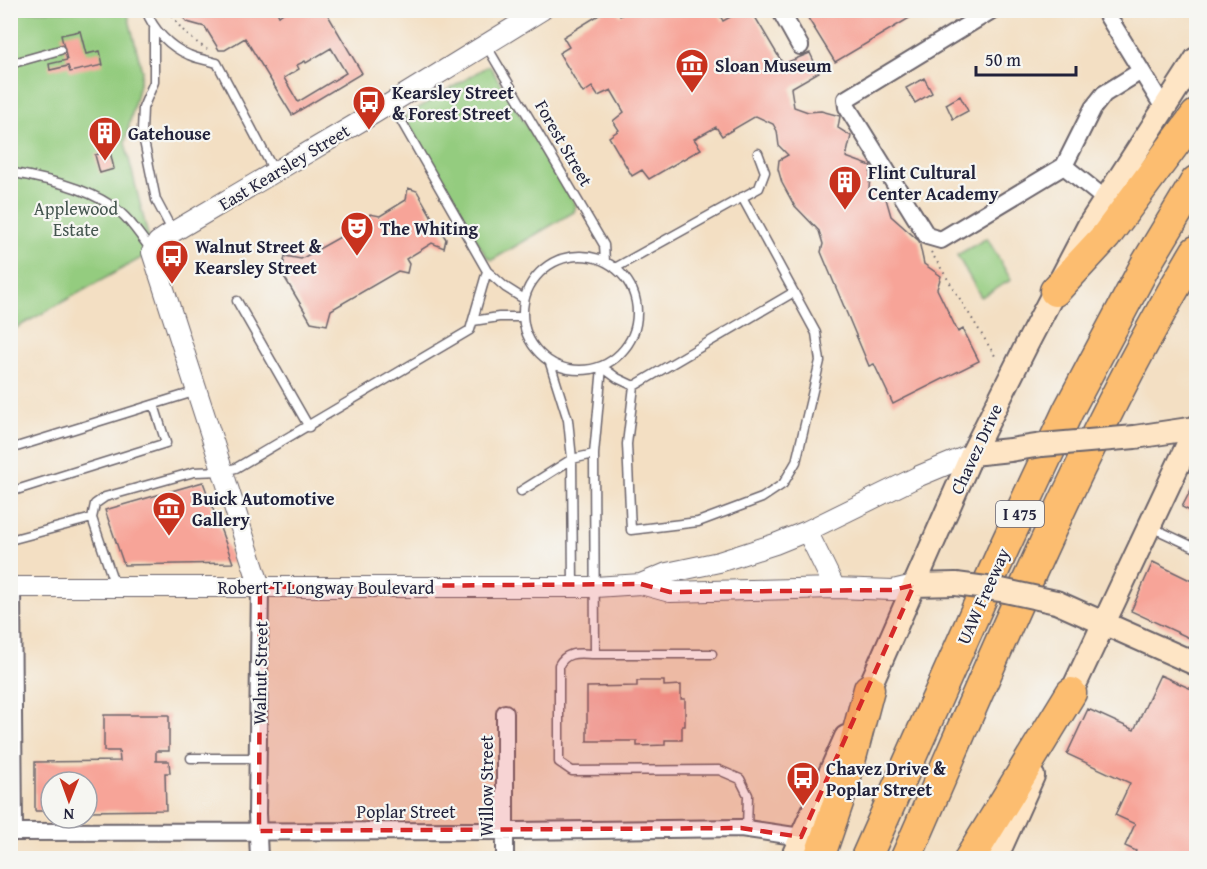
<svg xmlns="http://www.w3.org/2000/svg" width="1207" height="869" font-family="'Gentium Book Plus',serif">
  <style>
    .green { fill: #94cc7f; stroke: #5b775d; stroke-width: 1.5 }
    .building { fill: #f7a498; fill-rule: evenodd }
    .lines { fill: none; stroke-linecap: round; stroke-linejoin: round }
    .service-casing { stroke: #6b646b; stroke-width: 11 }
    .minor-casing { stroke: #6b646b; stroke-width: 20 }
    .tertiary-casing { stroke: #6b646b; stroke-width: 22 }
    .secondary-casing { stroke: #6b646b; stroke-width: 26 }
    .motorway-casing { stroke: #6b646b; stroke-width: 33 }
    .path { stroke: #6b646b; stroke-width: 2; stroke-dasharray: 1.5 4.5; stroke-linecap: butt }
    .service { stroke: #fff; stroke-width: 8 }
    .minor { stroke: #fff; stroke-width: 16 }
    .tertiary { stroke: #fff; stroke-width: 20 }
    .secondary { stroke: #fee5c5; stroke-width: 22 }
    .motorway { stroke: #fcbd6f; stroke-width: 30 }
    .secondary-bridge-casing { stroke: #6b646b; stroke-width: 26; stroke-linecap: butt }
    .secondary-bridge { stroke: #fee5c5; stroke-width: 22 }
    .marked { fill: #d62828; fill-opacity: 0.2; stroke: #d62828; stroke-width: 4.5; stroke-dasharray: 12 8; stroke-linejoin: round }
    .labels { text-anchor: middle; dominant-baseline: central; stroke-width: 4.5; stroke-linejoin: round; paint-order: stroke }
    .shield { fill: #f6f6f2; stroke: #626272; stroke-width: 1.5 }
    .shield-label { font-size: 16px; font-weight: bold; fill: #22223b }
    .poi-label { font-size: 18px; font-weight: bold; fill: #22223b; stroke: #f6f6f2; text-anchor: start }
    .street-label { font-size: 18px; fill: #22223b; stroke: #f6f6f2 }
    .park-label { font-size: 18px; fill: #44554f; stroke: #f6f6f2 }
  </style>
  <rect width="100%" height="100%" fill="#f6f6f2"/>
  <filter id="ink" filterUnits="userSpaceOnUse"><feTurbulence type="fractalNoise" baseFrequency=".0167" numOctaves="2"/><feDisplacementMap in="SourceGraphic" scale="12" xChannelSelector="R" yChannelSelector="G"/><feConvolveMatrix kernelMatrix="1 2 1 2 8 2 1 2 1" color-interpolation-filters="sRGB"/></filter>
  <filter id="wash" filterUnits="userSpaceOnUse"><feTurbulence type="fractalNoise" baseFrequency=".008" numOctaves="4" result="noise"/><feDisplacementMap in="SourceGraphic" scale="24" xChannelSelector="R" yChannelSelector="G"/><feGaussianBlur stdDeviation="1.35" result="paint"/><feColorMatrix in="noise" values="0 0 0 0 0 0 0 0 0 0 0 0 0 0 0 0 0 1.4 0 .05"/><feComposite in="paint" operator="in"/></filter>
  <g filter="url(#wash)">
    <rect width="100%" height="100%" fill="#f3dfc3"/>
    <path class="green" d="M11,11h116l15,60 -17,72 27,109 -141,79z
      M489,65l87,140 -2,7 -82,48 -6,-4 -82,-139z
      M987,238l24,42 -30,17 -24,-42z"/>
    <g id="blocks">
      <path class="building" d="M177,10h99l3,6 8,-6h38l37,63 -70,42 -47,-77 -20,12h-6l-14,-23 -18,-5zM331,48l15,25 -48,29 -14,-24 15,-9 -2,-4 8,-4 1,2z
        M607,10h10l3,6 10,-6h87l6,11 20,-11h8l32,54 27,-11 9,19 -28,16 3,19 14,5 13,-1 19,5 -2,12 13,8 -5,21 25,9 -2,23 16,6 6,21 28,25 5,23 17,12 -4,13 21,43 5,-3 16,32 -86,43 -19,-40 -5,2 -48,-114 2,-8 -4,-13 -25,-26 -12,-22 -4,-14 1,-9 9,-5 -9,-9 -2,-15 -4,-7 -17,-8 -34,20 -6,-9 -22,12 7,10 -52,30 -7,-9 -10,6 -23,-39 10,-7 -6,-9 11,-9 -13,-22 -13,6 -6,-9 -9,6 -24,-40 10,-6 -6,-10z
        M803,10h120l-88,52z
        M80,31l6,23 14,-3 3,14 -33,7 -2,-6 -18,4 -1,-6 18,-4 -6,-25z
        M924,78l8,15 -17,10 -9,-15z
        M960,96l8,15 -15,8 -7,-15z
        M110,151l4,18 -14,4 -5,-18z
        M408,188l9,3 16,28 13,20 -2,9 -12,-5 -26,16 3,5 -2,9 -9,-2 -67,39 -4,15 -16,-3 -29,-49 3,-17 16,3 66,-37 3,-8 10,2 26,-16z
        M1196,480v34l-14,-7z
        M203,482l30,81 -109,2 -19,-55z
        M1153,562l43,21v58l-65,-30z
        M1160,675l36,16v167h-63l3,-7 -11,-5 10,-22 -20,-9 15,-32 -63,-29 21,-45 46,21z
        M637,681h27v5l17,-1v14h4v27h-3v14h-17v5l-28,1v-5h-50v-54l50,-1z
        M104,715h65v36h-13v10h13l1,12h-5l1,37 -79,1v-29h-36v29h-16v-49l85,-1 -1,-10h-15z"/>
    </g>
  </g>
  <g filter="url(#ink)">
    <use href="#blocks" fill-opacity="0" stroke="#6b646b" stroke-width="1.5"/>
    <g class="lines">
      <g class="service-casing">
        <path id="service" d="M146,10c7,20 24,37 43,45 8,4 19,5 28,8l57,108
          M154,29v53l-11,26 -1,23 14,69 17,32
          M486,45l118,200 1,16
          M10,64l50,-14
          M391,103l96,168 18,16 19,12
          M10,172c35,7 72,14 102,34 17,11 28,30 40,45
          M742,197l74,136 4,28 -24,101 -13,22 -21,14 -64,24 -67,8 -4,-86 7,-58 160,-94
          M523 313a57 57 0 1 1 114 0a57 57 0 1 1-114 0Z
          M615,268l144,-80 6,-16 -7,-19
          M237,301l72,126
          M473,321l26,-4h23
          M550,363l18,57 4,39 1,128
          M602,367l-8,87 1,200c-15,0 -28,-4 -36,11v97l13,9 147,-1 21,9 8,16 -1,34
          M602,367l15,11 17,8
          M10,449l187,-58
          M521,491l51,-32 22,-5
          M10,492l156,-49 -12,-38
          M92,518l3,-14 10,-7 89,-25 29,-1 13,-3 234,-138 17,-59
          M1151,527l45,21
          M10,540l82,-22 23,68
          M595,654h117
          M191,758h67"/>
      </g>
      <g class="minor-casing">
        <path id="minor" d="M780,10l20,36
          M992,10l-146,89 1,8 80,129 14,4 123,-74 29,-58 11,-14 37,-23
          M1104,10l60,98
          M1064,166l41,33
          M12,587l2,245
          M10,832l506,-1 225,-3 60,9
          M259,858l-2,-45 3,-226
          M505,858v-145"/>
      </g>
      <g class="tertiary-casing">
        <path id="tertiary" d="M807,531l28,57
          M641,584l26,-11 52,-11 56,-18 32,-13 112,-55 53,-22
          M10,587h585l46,-3 29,8 165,-4 58,2 21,-5
          M260,587l-108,-335 6,-10 15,-10 200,-118 169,-104"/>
      </g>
      <g class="secondary-casing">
        <path id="secondary" d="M1135,437l61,-9
          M972,454l38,-4
          M914,585l42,-1
          M1056,602l140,62
          M862,704l110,-250 55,-110 62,-119 107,-166
          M1064,708l132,-281
          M792,858l54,-121
          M996,858l37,-82"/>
      </g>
      <g class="motorway-casing">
        <path id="motorway" d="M1055,291l51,-55 90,-121
          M819,858l24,-70 26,-99
          M866,858l137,-308 65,-139 78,-147 50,-83
          M906,858c90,-205 175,-415 290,-607
          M970,858l101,-165"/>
      </g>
      <path class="path" d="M170,10c9,19 19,28 37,39
        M931,252l66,107"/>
      <use href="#service" class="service"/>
      <use href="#minor" class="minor"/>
      <use href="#tertiary" class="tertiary"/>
      <use href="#secondary" class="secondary"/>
      <use href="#motorway" class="motorway"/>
      <g class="secondary-bridge-casing">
        <path id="secondary-bridge" d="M1010,450l32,-5 93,-8
          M956,584l45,6 55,12"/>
      </g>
      <use href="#secondary-bridge" class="secondary-bridge"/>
    </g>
  </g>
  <path class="marked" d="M641,584l29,8 223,-2 21,-5 -113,252 -60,-9 -482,3 1,-244z"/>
  <defs>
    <g id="museum-pin" transform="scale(1.725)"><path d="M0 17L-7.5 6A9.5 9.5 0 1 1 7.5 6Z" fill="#c8321e" stroke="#f6f6f2"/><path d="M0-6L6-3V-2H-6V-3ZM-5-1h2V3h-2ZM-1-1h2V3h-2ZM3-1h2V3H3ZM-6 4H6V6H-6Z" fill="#fff"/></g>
    <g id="bus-pin" transform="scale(1.725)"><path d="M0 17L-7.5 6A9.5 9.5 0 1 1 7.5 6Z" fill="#c8321e" stroke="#f6f6f2"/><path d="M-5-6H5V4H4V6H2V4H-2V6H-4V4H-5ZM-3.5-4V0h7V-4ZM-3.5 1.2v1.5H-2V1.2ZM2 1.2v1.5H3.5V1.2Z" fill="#fff"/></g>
    <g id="building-pin" transform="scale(1.725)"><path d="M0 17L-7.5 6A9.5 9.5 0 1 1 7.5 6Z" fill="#c8321e" stroke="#f6f6f2"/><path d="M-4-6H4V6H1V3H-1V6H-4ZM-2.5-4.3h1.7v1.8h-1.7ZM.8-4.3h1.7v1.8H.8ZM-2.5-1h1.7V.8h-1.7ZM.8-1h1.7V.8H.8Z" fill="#fff"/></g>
    <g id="theatre-pin" transform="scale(1.725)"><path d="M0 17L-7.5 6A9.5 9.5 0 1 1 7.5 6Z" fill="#c8321e" stroke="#f6f6f2"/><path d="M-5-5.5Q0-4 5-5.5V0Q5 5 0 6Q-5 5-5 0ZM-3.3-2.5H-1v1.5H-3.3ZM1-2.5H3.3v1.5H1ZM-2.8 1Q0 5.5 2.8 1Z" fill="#fff"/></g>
  </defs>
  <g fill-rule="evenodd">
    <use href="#museum-pin" x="692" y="65"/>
    <use href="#bus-pin" x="369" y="102"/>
    <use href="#building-pin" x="105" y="133"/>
    <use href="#building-pin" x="845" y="182"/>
    <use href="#theatre-pin" x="357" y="228"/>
    <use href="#bus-pin" x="172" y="256"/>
    <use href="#museum-pin" x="169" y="508"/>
    <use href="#bus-pin" x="803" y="778"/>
  </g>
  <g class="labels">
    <rect class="shield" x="996" y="501" width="48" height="26" rx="4.5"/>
    <g class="shield-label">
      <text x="1020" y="514">I 475</text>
    </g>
    <g class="poi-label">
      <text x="715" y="65">Sloan Museum</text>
      <text x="392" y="92">Kearsley Street<tspan x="392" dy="21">&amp; Forest Street</tspan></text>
      <text x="128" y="133">Gatehouse</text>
      <text x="868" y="172">Flint Cultural<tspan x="868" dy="21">Center Academy</tspan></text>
      <text x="380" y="228">The Whiting</text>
      <text x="195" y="246">Walnut Street &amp;<tspan x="195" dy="21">Kearsley Street</tspan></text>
      <text x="192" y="498">Buick Automotive<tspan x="192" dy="21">Gallery</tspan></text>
      <text x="826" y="768">Chavez Drive &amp;<tspan x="826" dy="21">Poplar Street</tspan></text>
    </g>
    <g class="street-label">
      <text transform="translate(564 143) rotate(60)">Forest Street</text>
      <text transform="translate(284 167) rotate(-31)">East Kearsley Street</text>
      <text transform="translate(976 449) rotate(-65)">Chavez Drive</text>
      <text x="326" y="587">Robert T Longway Boulevard</text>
      <text transform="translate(983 596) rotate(-66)">UAW Freeway</text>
      <text transform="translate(260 673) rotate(-89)">Walnut Street</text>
      <text transform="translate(486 786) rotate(-90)">Willow Street</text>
      <text x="406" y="811">Poplar Street</text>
    </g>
    <g class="park-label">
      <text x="76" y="208">Applewood<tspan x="76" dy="21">Estate</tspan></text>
    </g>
  </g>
  <rect width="1207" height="869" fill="none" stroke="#f6f6f2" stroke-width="36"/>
  <g transform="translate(69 800) rotate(181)"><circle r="28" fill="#f6f6f2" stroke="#a1a1a9" stroke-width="1.5"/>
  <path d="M0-4.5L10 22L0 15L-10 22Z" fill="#c8321e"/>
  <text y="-9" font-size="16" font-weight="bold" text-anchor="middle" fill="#22223b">N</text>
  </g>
  <path d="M976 66v9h100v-9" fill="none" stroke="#22223b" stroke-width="3"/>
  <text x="985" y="66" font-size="18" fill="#22223b" stroke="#f6f6f2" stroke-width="4.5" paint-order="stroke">50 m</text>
</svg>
